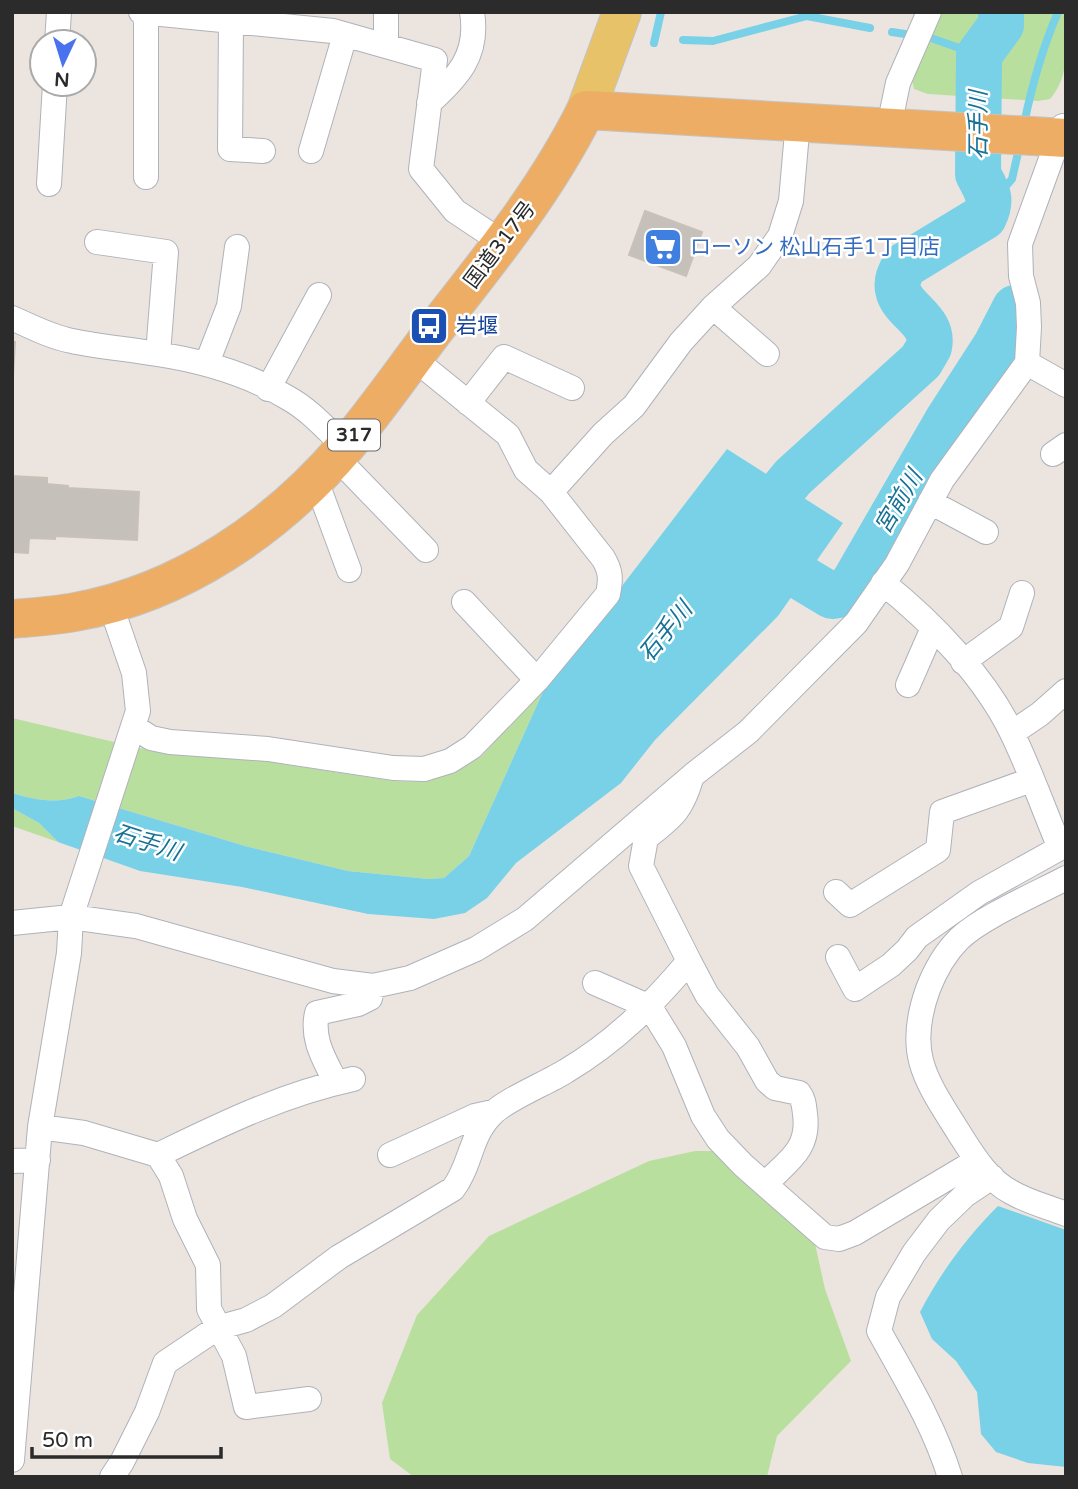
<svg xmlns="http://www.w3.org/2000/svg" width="1078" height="1489" font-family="'Varela Round','Noto Sans JP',sans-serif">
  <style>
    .green { fill: #b9df9f }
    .water { fill: #79d1e7 }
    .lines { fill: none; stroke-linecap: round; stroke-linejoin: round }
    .stream { stroke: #79d1e7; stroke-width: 8 }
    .river { stroke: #79d1e7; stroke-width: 46 }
    .building { fill: #c5c0ba; stroke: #c8c1b8; stroke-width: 2 }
    .minor-casing { stroke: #afb2bb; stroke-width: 26 }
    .primary-casing { stroke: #c4c4c4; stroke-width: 40 }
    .trunk-casing { stroke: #c4c4c4; stroke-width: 40 }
    .minor { stroke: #fff; stroke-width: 24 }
    .primary { stroke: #e8c268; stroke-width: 38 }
    .trunk { stroke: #eead65; stroke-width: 38 }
    .labels { text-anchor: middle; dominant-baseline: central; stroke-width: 5; stroke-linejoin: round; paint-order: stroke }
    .shield { fill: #fff; stroke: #6b6b6b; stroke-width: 2 }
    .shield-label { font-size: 19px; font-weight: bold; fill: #2b2b2b }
    .street-label { font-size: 21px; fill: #2b2b2b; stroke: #fff }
    .shop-label { font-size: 21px; fill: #366cbe; stroke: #fff; text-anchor: start }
    .transit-label { font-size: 21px; fill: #164399; stroke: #fff; text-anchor: start }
    .water-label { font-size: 23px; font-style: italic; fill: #167195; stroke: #fff }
  </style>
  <rect width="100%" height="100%" fill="#ece5df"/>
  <path class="green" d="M941,12h125c0,31 5,63 -16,87l-12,2 -110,-7 -14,-5 -3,-14z
    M546,685l-77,171 -25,22 -16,1 -80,-8 -103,-25 -166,-50c-23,8 -44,4 -67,-3v-75l149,35 102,8 130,20 33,1 33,-12 23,-14z
    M12,808l27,15 19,19 -46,-16z
    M695,1151h24l95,88 11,50 26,72 -74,75 -10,41h-353l-24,-18 -8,-56 35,-88 72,-79 160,-75z"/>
  <path class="water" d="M727,449l116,74 -65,93 -123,124 -34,43 -105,80 -29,35 -22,15 -31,6 -66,-5 -126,-27 -102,-16 -82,-29 -19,-19 -27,-15v-15c23,7 44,11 67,3l166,50 103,25 80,8 16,-1 25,-22 77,-171z
    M998,1206l68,24v237l-38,-4 -32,-11 -15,-18 -4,-42 -21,-31 -24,-22 -12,-27c21,-40 46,-74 78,-106z"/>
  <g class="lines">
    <path class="stream" d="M892,32l13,2
      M931,38l48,17
      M683,40l30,1 94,-25 63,12
      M654,43l7,-31
      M1024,124c8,-39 18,-75 34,-112
      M990,205l22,-26 8,-35"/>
    <path class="river" d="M747,533l46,-56 128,-116c2,-4 6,-10 8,-14 8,-35 -52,-41 -24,-82l79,-48c9,-18 3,-26 -6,-43l1,-119 22,-30v-13
      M752,548l80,48 12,-2 10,-12 93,-161 49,-76 19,-37"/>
  </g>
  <path class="building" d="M645,211l57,21 -16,44 -57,-21z
    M12,342h3l-3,50z
    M12,476l35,2v6l21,2v2l71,4 -2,48 -82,-4v3l-26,-1 -1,15 -16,-1z"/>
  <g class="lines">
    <g class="minor-casing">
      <path id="minor" d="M141,12l192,19 102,29 -14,109 34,42 48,32
        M386,12v34
        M146,13v164
        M231,21l-1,128 33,2
        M57,42l2,-30
        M429,103c29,-26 50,-48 43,-91
        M889,126l9,-43 31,-71
        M311,151l34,-116
        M49,184l6,-100
        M97,242l69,10 -8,102
        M713,307l54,47
        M12,318c20,9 39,19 60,23 28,6 57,8 85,13 46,7 91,20 131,44 22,12 39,32 57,49
        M207,363l22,-57 8,-59
        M1027,363l39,22
        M268,389l51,-94
        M468,403l36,-46 68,31
        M1053,454l13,-9
        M336,457l90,93
        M315,478l34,92
        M551,492l52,-58 31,-28 47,-64 32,-35 46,-41 21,-30 11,-35 7,-80
        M930,502l56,30
        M464,602l73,78
        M963,662l48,-35 11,-34
        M908,685l25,-57
        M134,727l17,11 19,4 98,7 125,19 31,1 26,-8 22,-14 65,-67 71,-86c3,-15 3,-23 -5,-36l-52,-66 -25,-22 -18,-35 -95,-77
        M1012,733l28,-19 26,-23
        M1066,878c-30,16 -84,39 -107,61 -14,14 -24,32 -31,50 -23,64 -3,90 31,144 14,22 28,46 52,59 17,10 37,15 55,22
        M836,892l14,13 88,-55 4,-38 89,-32
        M12,923l59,-6 65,9 197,55 40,5 37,-8 66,-29 49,-30 168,-144 55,-43 108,-109 41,-59 45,-84 85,-117 2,-36 -1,-24 -7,-27 -1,-32 43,-118
        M838,957l17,32 36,-24 16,-15 10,-13 62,-44 81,-45c-16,-38 -30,-78 -48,-115 -27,-56 -80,-111 -129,-150
        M689,961l18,34 41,52 19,34 8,7 24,5c5,7 5,13 6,21 5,35 -17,47 -40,70
        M595,983l55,24 24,39 29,70 15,23 25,26 82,72 14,2 16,-6 121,-72
        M336,1083c-11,-23 -25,-43 -19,-70l41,-9 12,-6 3,-12
        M40,1127l44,6 74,22 13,21 14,43 23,46 1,44 25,47 12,51 63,-8
        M158,1155c64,-31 125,-61 195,-76
        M390,1155l85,-39 18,-4
        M12,1161l26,-1
        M12,1460l28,-333 29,-174 2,-36 67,-206 -4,-38 -24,-70
        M112,1477l10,-15 25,-50 18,-49 52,-35 29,-8 27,-14 66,-49 114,-68c18,-23 17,-54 39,-75 13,-14 55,-31 74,-43 49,-29 87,-67 123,-110l-48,-95 5,-28c26,-21 35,-26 45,-59
        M950,1477c-16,-52 -45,-99 -71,-146l9,-34 26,-44 25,-33 26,-25 27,-18"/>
    </g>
    <g class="primary-casing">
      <path id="primary" d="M586,110l36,-98"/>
    </g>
    <g class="trunk-casing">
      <path id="trunk" d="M12,619c21,-2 43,-3 63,-7 107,-19 202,-85 271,-166 32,-38 60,-79 90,-118 55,-70 110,-138 150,-218l480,28"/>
    </g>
    <use href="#minor" class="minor"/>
    <use href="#primary" class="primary"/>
    <use href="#trunk" class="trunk"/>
  </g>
  <defs>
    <g id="supermarket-square" transform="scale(2.0125)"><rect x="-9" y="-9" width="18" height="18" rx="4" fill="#3f7fe0" stroke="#fff"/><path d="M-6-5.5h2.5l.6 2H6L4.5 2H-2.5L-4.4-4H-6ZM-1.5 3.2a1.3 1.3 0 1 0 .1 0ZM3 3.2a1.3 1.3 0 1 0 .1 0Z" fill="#fff"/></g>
    <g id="bus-square" transform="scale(2.0125)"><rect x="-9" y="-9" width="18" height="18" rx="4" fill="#1a4fb4" stroke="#fff"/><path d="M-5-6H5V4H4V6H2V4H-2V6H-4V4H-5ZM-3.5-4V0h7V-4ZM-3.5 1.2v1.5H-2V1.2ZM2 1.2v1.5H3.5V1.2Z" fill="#fff"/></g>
  </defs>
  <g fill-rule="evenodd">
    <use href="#supermarket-square" x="663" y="247"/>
    <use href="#bus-square" x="429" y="326"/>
  </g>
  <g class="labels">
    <rect class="shield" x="328" y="419.5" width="52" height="31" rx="5"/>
    <g class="shield-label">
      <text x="354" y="435">317</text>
    </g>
    <g class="street-label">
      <text transform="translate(500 245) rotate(-53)">国道317号</text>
    </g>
    <g class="shop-label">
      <text x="690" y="247">ローソン 松山石手1丁目店</text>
    </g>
    <g class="transit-label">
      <text x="456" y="326">岩堰</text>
    </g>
    <g class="water-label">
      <text transform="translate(979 125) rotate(-90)">石手川</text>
      <text transform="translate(899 502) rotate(-59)">宮前川</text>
      <text transform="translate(666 632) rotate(-51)">石手川</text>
      <text transform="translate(147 843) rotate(18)">石手川</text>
    </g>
  </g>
  <rect width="1078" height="1489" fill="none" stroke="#2b2b2b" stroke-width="28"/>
  <g transform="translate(63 63) rotate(184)"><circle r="33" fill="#ffffff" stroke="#aaaaaa" stroke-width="2"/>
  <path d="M0-5L12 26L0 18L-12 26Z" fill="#4972ee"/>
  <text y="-10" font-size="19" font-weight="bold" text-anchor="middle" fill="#2b2b2b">N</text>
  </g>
  <path d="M32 1447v10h189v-10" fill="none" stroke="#2b2b2b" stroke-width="3.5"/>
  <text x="42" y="1447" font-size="21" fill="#2b2b2b" stroke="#ffffff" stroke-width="5" paint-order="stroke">50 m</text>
</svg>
